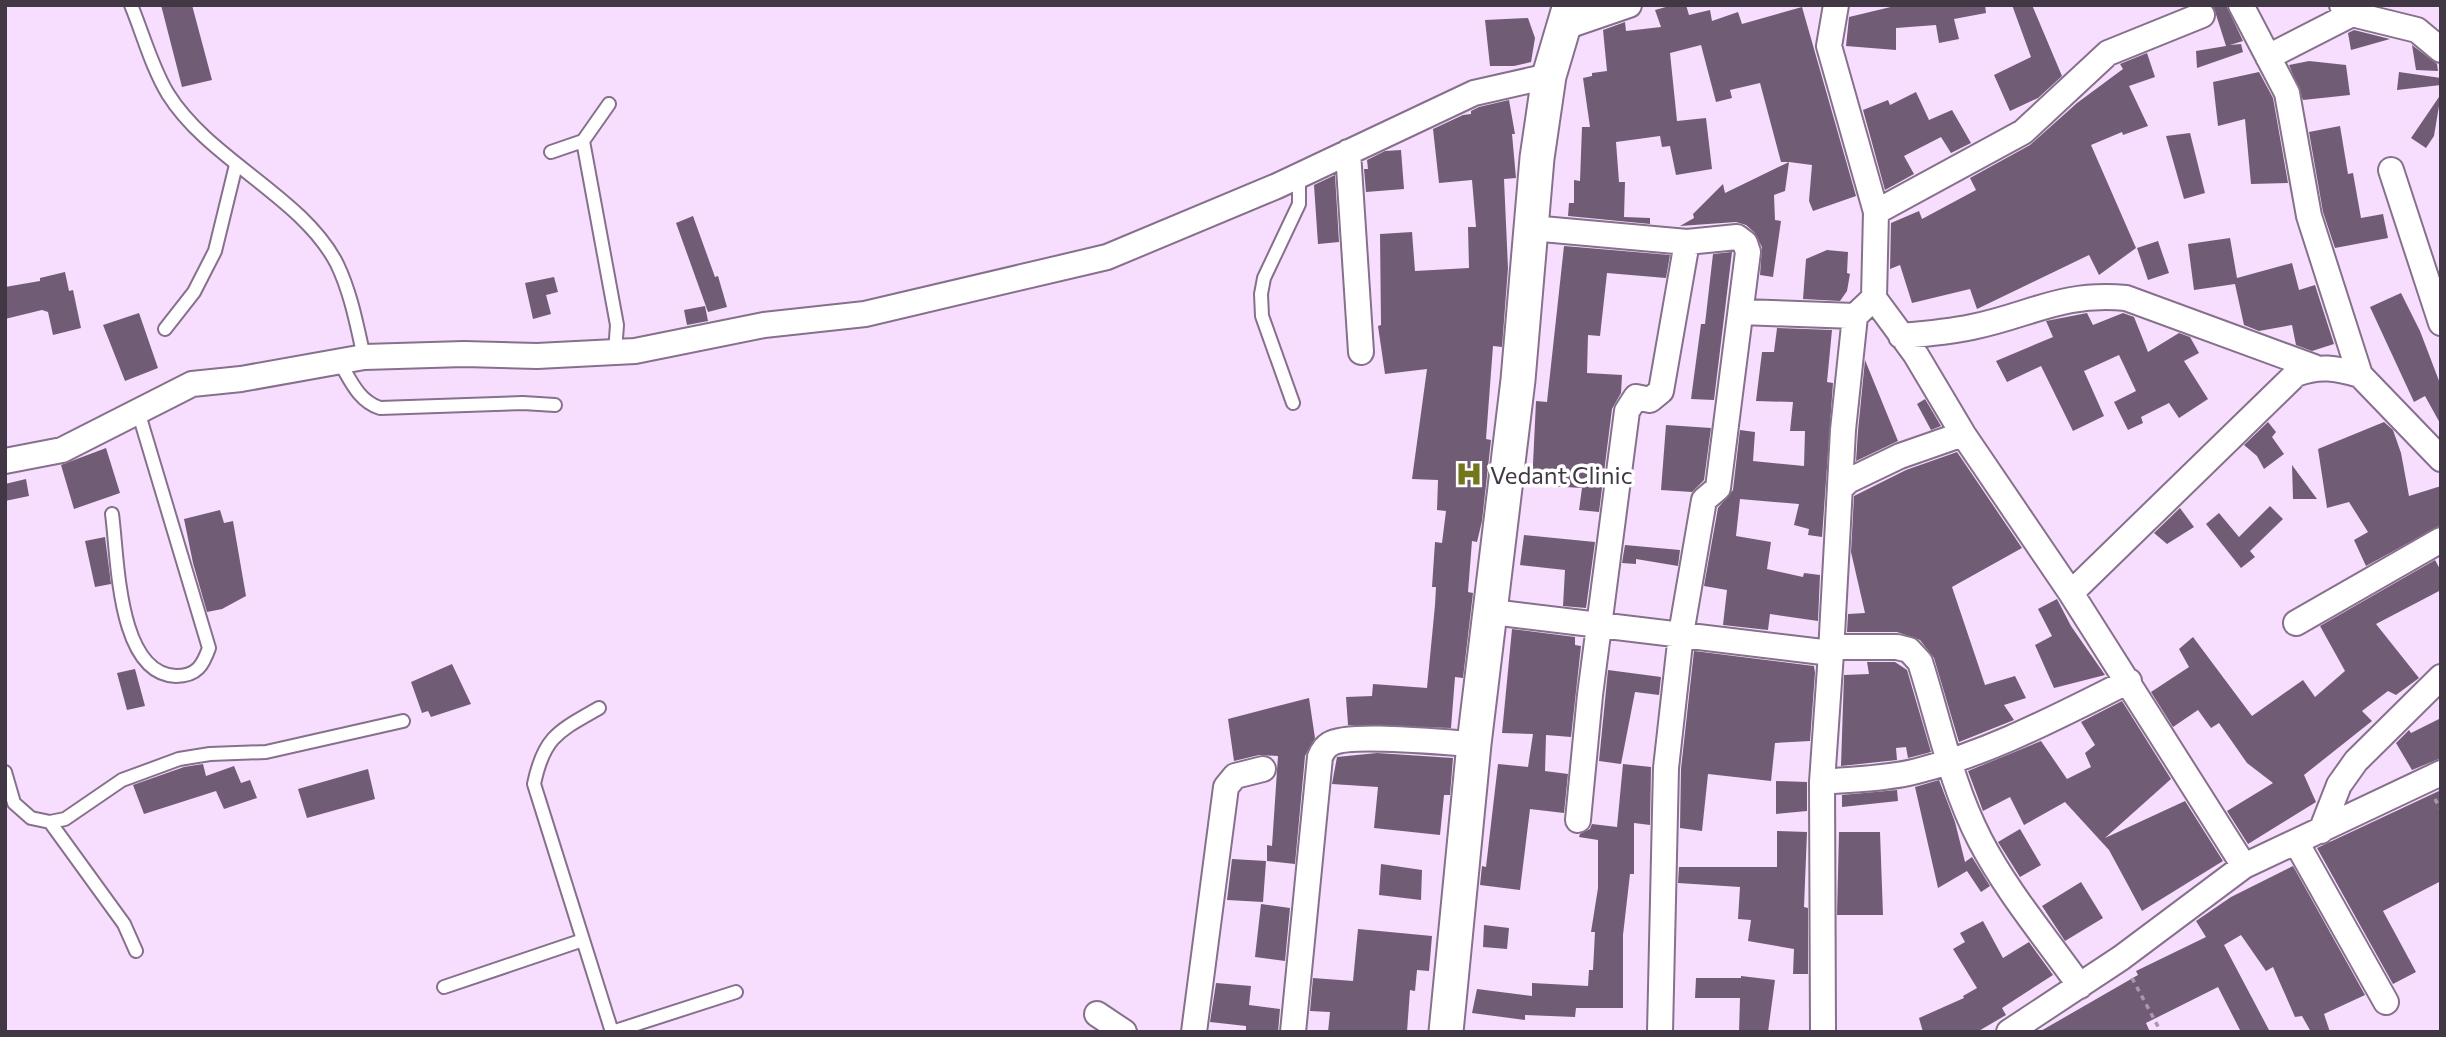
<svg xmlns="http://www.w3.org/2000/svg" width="2446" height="1037" font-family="Commissioner,sans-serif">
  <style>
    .building { fill: #715c76 }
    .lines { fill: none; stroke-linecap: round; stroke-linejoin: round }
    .service-casing { stroke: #86708c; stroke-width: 16 }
    .minor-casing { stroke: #86708c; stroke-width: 28 }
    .secondary-casing { stroke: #86708c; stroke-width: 37 }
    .path { stroke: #aa97af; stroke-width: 3.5; stroke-dasharray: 5 5; stroke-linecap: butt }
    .service { stroke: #fff; stroke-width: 12 }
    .minor { stroke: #fff; stroke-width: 24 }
    .secondary { stroke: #fff; stroke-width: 33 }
    .labels { text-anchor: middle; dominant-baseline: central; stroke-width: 7; stroke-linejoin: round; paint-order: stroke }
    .poi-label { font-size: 24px; fill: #423845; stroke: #fff; text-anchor: start }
  </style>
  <rect width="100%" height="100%" fill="#f7defe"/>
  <path class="building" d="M161,5h31l20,75 -30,7z
    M1673,5h13l3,10 21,-5 2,11 26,-9 4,12 60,-17 54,189 -43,15 -4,-10 3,-36 -23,-3 -4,29 -11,4 1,25 6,1 -8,56 -13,-2 2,-28 -8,-15 -8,-7 -10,-3 -56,4 14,-8 -1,-4 30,-30 2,9 64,-31h-8l-21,-79 -30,7 2,8 -16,4 -15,-57 -31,8 7,68 29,-3 6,51 -36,6 -6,-29 -8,1 -2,-11 -44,6 3,40h6l-1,35 26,1v6l-82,-8 1,-13h5v-23l6,1 2,-54h8l-7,-49 9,-2v-3l15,-2 -4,-41 22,-8 1,9 35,-4 -6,-17z
    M1899,5h86l1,8 -32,6 5,20 -20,4 -3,-18 -40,3v22l-50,-4 3,-29z
    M2012,5h20l30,71 -24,22 -28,13 -16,-36 37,-18z
    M2213,5h13l17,36 -13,4 11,-1 2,8 -46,16 -1,-17 30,-5z
    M1528,18l7,20 -4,24 -17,4h-24l-5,-46z
    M2354,30l36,9 -39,11 -3,-17z
    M2412,45l25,19 1,7 -22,-1z
    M2147,53l8,24 -26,9 19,40 -25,9 -1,-3 -31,13 45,103 -37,27 -10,-20 -112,54 -7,-20 -58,14 -12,-38 -10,4 1,-46 28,-12 3,8 54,-29 -6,-12 60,-33 47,-42 46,-34 -3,-5z
    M2309,61l37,4 4,30 -47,5 -14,-35z
    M2259,72l14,26 15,85 -37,1 -6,-65 -27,7 -5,-44z
    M2399,72l42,6v7l-44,5z
    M1916,92l13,28 23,-10 19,33 -20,10 -10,-16 -37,19 10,18 -29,16 -22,-80 25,-10 2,5z
    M2441,94l-7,42 -8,12 -15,-10z
    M1509,100l6,34h-3l4,44 -12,1 4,89 -6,79 -9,-1 -7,93 5,1 -9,81 -5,21 -5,-1 -4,51 5,1 -10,85 -8,-1 -4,51 -103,-3 -2,-28 26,-1 1,-12 54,4 8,-83 1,-18h-4l3,-45 7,1 4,-32 -9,-1 1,-30 -26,-1 15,-110 -42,5 -7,-48 3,-1 -1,-91 32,-2 3,39 54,-3 -1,-41h8l-4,-47 -33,3 -6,-54 30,-14 8,-1v-3l8,-4z
    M2340,126l8,48 5,-1 8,45 22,-4 5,24 -53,10 -12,-36 -14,-80z
    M2190,133l15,60 -21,6 -18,-63z
    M1401,150l3,39 -38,3 -2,-23h4l-1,-9 18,-9z
    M1335,175l4,67 -21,2 -4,-59z
    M693,216l22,61 3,-1 9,31 -19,5 -32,-89z
    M2230,238l7,40 55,-15 7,27 16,-5 19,59 -22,7 -16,-6 -4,-20 -33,6 -15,-6 -9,-41 -41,6 -6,-46z
    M2158,241l11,32 -21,7 -11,-32z
    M1564,246l106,9 -4,23 -59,-5 -7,63 -12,-1 -1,38 35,2 -1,18 -9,16 -13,103 -20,-2 3,-22 -50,-3 4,-84 11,1z
    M1827,250l21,2 -1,21 3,1 -3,17 -7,10 -37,-2 3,-40z
    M1732,252l-18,148 -23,-1 10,-75h4l8,-70z
    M65,272l4,19 4,-1 8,38 -28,7 -5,-23 -6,-2 -37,9v-32l35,-6v-3z
    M554,277l4,15 -12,3 5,19 -18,5 -8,-36z
    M2401,293l19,38 21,55v39l-16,-29 -11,6 -44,-95z
    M705,306l3,15 -21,4 -3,-15z
    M139,313l19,55 -33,13 -22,-56z
    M2087,313l6,12 30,-12 11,4 14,35 31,-19 11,4 9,16 -15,8 24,38 -29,19 -10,-15 -28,14 2,6 -15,7 -14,-28 22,-11 -17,-36 -35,16 20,45 -31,15 -32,-65 -34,16 -11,-21 57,-24 -7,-16z
    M1777,328l55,2 -5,52 6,1 -11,154 -14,-2 1,-6 -15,-4 5,-21 -59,-5 -4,37 35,6 -4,27 36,8 1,-4 16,2 -2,46 -48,-7 -2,16 -45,-5 4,-35 -23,-4 14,-78 15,-18 7,-60 15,2 -2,29 51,5 1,-35h-15l3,-29 -37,-1 6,-49h12z
    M1865,360l33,81 -42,20 2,-30z
    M1925,399l16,27 -10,4 -14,-26z
    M2268,422l8,10 -4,5 12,17 -20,15 -7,-13 -13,-11z
    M2384,422l9,8 8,23 8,43 32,-10v39l-75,41 -12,-26 14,-8 -19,-30 -22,6 -9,-59z
    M1666,425l45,3 -7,52 -12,12 -31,-2z
    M106,448l14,45 -46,16 -13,-44z
    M1957,452l65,96 -70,39 33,98 30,-9 11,22 -22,7 10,15 -55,22 -25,-84 -14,-18 -23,-8h-50l1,-18 17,-1 -14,-61 3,-56 52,-26z
    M2292,465l25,34h-24z
    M26,479l3,17 -24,5v-17z
    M2270,506l13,13 -33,32 5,6 -14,11 -35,-44 13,-11 20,24z
    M2180,508l14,19 -27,17 -13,-11z
    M220,510l4,13 9,-2 13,75 -24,13 -15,3 -14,-49 -9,-44z
    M1524,535l71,7 -9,66 -23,-2 2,-36 -45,-5z
    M105,537l6,47 -16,3 -10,-46z
    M1625,545l55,5 -2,16 -42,-7v5l-14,-1z
    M2435,560l6,11v19l-65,34 43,54 -23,17 -8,-4 -26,20 10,10 -68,54 12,27 -68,42 -21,-33 46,-28 -26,-20 -28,-40 -8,5 -13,-18 -25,17 -22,-35 38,-25 -10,-18 14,-12 59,79 51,-36 12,17 30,-26 -25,-45z
    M2057,599l14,27 34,49 -51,13 -19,-43 17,-9 -14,-27z
    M1512,629l63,8v8l6,1 -10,91 -25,-2 -1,36 23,3 -4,39 -34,-4 -10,81 -40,-5 2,-19 4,1 12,-103 30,3 5,-33 -31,-1z
    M1694,651l120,15 1,7 -5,68 -35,2 -4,38 -63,-7 -6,57 -22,-3 1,-59z
    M1867,662h28l12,8 24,82 -23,6 -2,-11 -10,1 1,12 -56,6 3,-91 25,-1z
    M452,664l19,40 -40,13 -3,-6 -6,2 -11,-31z
    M135,669l10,37 -18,4 -10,-37z
    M1608,670l53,7 -2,18 -24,-3 -14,72 -22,-3z
    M1309,698l6,40 -10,18 -10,108 -28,-3v-16l5,1 6,-90 -19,-1 -25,6 -6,-42z
    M2122,701l49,78 -66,59 80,-37 38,60 -81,50 -33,-61 -44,-48 -41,23 -14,-28 -27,14 -15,-40 73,-30 26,38 24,-12 -6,-14 10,-8 -14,-23z
    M2441,718v40l-29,12 -16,-27 13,-13 2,3z
    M1377,753l76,5 -3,37h-6l-4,40 -66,-7 4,-41 -46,-3 5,-27z
    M203,764l3,12 28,-10 7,17 9,-3 7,18 -33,11 -8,-18 -72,23 -11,-29 51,-18z
    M1623,764l28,3 -1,58 -16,-2v51h-4l-7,61v73h-47l-1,9 -50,-2v5l-53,-7 5,-24 55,7v-13l56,3 1,-16h4l2,-38h-4l7,-44v-48l-19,-3 1,-3 10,-5 2,-5 25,3z
    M368,769l7,30 -68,19 -9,-29z
    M1939,780l16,42 10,40 7,-5 18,29 -9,6 -14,-21 -29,17 -23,-101z
    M1776,781l31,1v29l-31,3z
    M1897,790l1,11 -56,6v-12z
    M2441,790v91l-58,30 33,61 -23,12 -76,-136z
    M2020,829l21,36 -21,12 -22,-35z
    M1777,831l30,1 -3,75 4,1v66h-15l1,-25 -46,-8 3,-21 -13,-1 2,-32 -62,-4 1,-16h98z
    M1839,832h41l3,83h-46z
    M1232,859l34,2 -3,41 -36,-2z
    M1381,864l41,6 -1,30 -42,-5z
    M2293,866l72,129 -41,19 6,18h-19l-9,-16 -7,1 -22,-50 -7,4 -25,-36 -17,10 46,87h-29l-23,-45 -72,36 4,9h-111l99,-57 -2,-4 70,-34 -10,-16 35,-24z
    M2081,882l22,36 -38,23 -23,-35z
    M1261,904l29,4 -5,53 -30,-4z
    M1983,921l20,37 26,-16 24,33 -51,33 4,7 -29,17h-54l-4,-14 45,-20 -1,-2 14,-8 -24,-39 12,-7 -5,-9z
    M1484,925l25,3 -2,21 -24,-2z
    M1358,929l74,7 -3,35 -12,-1 -2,21 -5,-1 -3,42h-79l2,-20 -20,-1 3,-33 40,3z
    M1741,976l34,4 -7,52h-29l1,-34h-45l1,-20h45z
    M1216,983l35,3 -2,19 31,4 -2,23h-32v-6l-36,-4z"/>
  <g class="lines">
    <g class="service-casing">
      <path id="service" d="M131,5c12,29 21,63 37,89 41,66 135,103 169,170 14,29 20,62 27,93
        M609,104l-26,37 34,184 -2,27
        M551,152l32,-11
        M165,329l29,-37 21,-41 21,-86
        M339,361c11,18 19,40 41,47l143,-5 32,2
        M1293,403l-31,-87 -1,-22 3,-16 35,-74v-29
        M112,514c6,43 5,160 64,162 21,0 27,-11 33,-28l-71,-237
        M599,708c-40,23 -55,28 -65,76l78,248
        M5,772l9,31 17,15 19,4 15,-3 57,-39 57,-21 31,-5 56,-2 137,-31
        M50,822l74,102 12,27
        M444,987l139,-47
        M612,1032l124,-40"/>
    </g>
    <g class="minor-casing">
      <path id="minor" d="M1836,5l-7,41 47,166 -2,86 42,57 47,79 108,159 173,273
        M2241,5l46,88 22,123 51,159 81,84
        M2342,5l10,9 65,16 24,20
        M1562,28l67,-23
        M2268,57l84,-43
        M1348,152l13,200
        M2391,170l50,153
        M1876,212l147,-80 85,-79 94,-38
        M1531,228l156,14 50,-5 8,6 3,9 -30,236 -14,12 -23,134 -15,134 -6,264
        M1741,312l114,4
        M1901,336c24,-2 48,-4 71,-9 59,-12 89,-35 154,-29l188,69
        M5,461l57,-11 130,-66 49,-5 123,-22 100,-3 73,2 98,-5 129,-26 101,-11 242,-57 170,-71 197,-93 75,-17
        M1842,487l6,-6 52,-25 63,-22
        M2071,593l225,-219c23,-9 40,-6 64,1
        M1492,612l339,41 -9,129 1,250
        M2296,623l145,-83
        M1831,647h66l12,3 11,12c19,59 31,122 60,178 27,52 66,98 100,146
        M1831,653l12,-223 12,-114 19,-18
        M1822,782c31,-3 65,-3 95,-11 75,-19 143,-56 212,-90
        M1578,820l12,-125 37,-284 9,-14 14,3 11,-9 26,-149
        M2321,831l18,-46 17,-24 85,-84
        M2296,842l90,160
        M1097,1014l27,18
        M1194,1032l32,-245 9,-11 28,-7
        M1293,1032l27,-275c2,-5 5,-10 10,-13 19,-12 117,-1 144,0
        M2009,1032l112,-74 123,-92 197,-93"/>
    </g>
    <g class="secondary-casing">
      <path id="secondary" d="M1446,1032l28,-288 44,-364 19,-222 12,-82 21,-71"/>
    </g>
    <path class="path" d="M2435,799l6,11
      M2132,978l29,54"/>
    <use href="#service" class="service"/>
    <use href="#minor" class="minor"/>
    <use href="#secondary" class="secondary"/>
  </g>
  <defs>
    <g id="hospital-bare" transform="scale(2.1)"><path d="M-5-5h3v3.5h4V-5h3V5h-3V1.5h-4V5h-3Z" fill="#75751b" stroke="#fff" stroke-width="2.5" paint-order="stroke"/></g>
  </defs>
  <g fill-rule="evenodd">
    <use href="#hospital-bare" x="1469" y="474"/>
  </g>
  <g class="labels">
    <g class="poi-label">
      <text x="1490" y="474">Vedant Clinic</text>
    </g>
  </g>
  <rect width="2446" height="1037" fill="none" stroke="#423845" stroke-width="14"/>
</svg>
